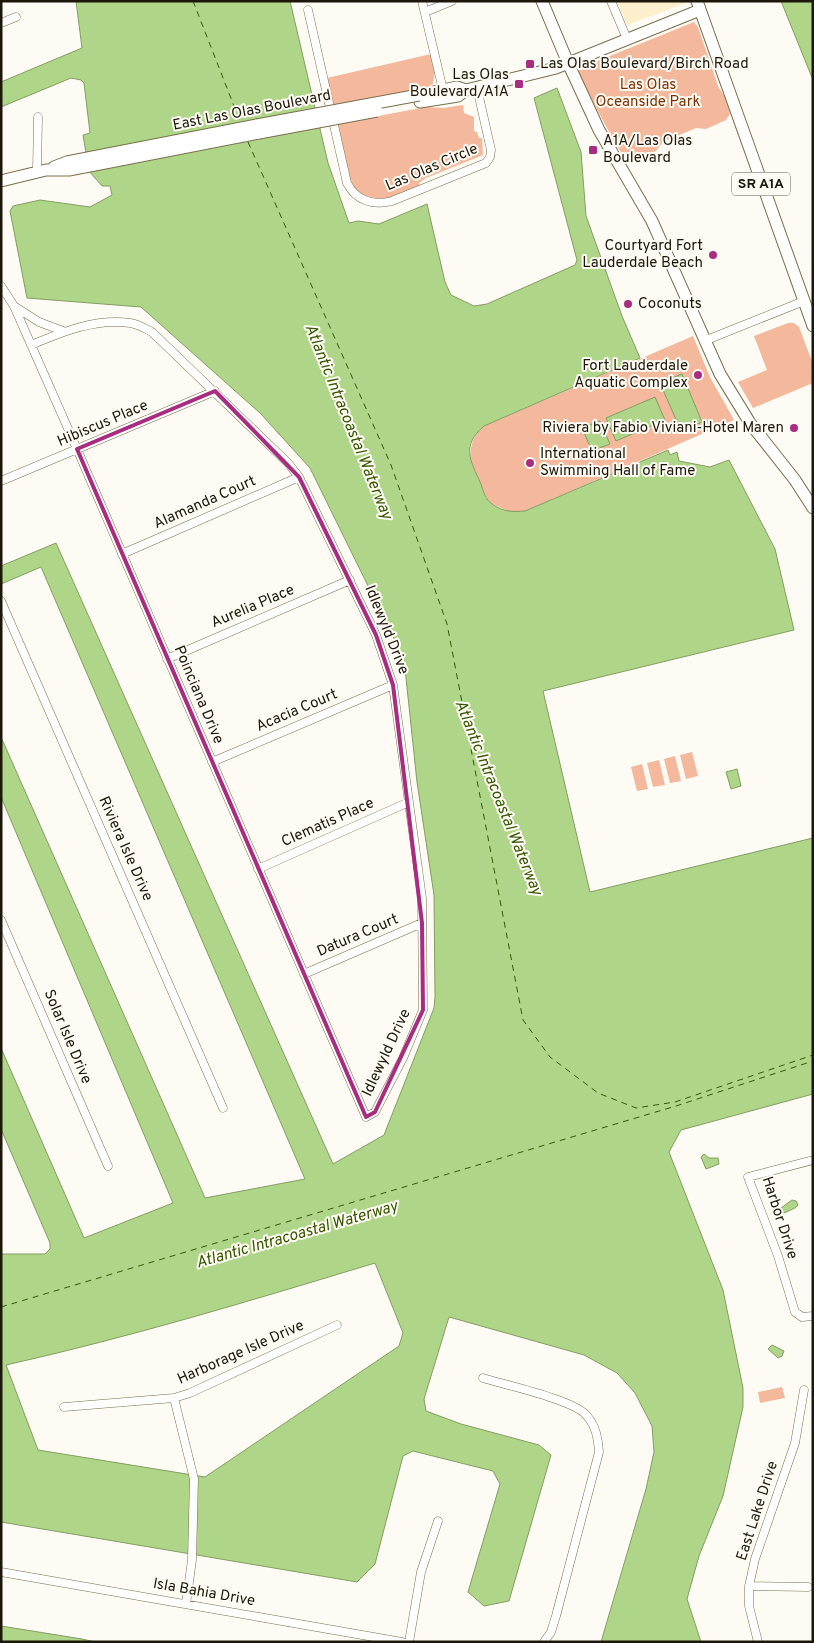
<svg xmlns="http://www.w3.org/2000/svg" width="814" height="1643" font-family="Overpass,sans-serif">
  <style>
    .built { fill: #fdefcc }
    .green { fill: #f4b99c }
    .water { fill: #afd688; stroke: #839d62; fill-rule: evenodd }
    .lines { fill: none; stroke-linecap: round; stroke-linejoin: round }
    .ferry { stroke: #365600; stroke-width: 1; stroke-dasharray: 6 5; stroke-linecap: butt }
    .street-casing { stroke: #7b6e4d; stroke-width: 9 }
    .primary-casing { stroke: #7b6e4d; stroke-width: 13 }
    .street { stroke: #fff; stroke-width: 8 }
    .primary { stroke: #fff; stroke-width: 11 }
    .primary-bridge-casing { stroke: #7b6e4d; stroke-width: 13; stroke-linecap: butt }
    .primary-bridge { stroke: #fff; stroke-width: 11 }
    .marked { fill: none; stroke: #a82c80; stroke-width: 4; stroke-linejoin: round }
    .poi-dot { fill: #a82c80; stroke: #fefbf4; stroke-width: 2 }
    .labels { text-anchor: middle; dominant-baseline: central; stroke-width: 4; stroke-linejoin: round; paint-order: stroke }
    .shield { fill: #fefbf4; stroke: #605b50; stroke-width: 1 }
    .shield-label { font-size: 14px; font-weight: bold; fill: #1c170a }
    .poi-label { font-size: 15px; fill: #1c170a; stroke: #fefbf4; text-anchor: start }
    .park-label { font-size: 15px; fill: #7b3303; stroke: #fefbf4 }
    .street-label { font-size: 15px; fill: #1c170a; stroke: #fefbf4 }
    .water-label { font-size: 16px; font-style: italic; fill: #365600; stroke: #fefbf4 }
  </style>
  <rect width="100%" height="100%" fill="#fefbf4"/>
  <path class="built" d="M617,1h74l-64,24z"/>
  <path class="green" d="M694,22l4,5 20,59 8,13 4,15 -4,6 -20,9 -10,-1 -33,14 -7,9 -20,8 -13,-4 -8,-12 -38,-71 3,-4z
    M431,54l4,17 -2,13 -8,4 -56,10 4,19 53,-10 17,1 20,-3 1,8 10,4v14l3,1 2,6h3l1,17 -57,23 -7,5 1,3c-25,11 -56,28 -70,-8l-23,-100z
    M788,323h6l5,4 14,37v19l-60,25 -15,-26 29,-12 -13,-34z
    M693,336l17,41 24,43 -209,91 -15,1 -20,-9c-15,-25 -32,-54 -6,-77z
    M692,752l6,24 -12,3 -6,-24z
    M675,756l6,25 -11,2 -6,-24z
    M659,760l6,25 -12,2 -6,-24z
    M642,764l6,25 -11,2 -6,-24z
    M782,1387l3,11 -25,5 -2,-11z"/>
  <path class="water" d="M76,1h214l38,162 21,60 9,-2 21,3 48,-20 18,78 6,13 23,11 13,-2 88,-39 2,-5 -43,-162 23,-10 24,64 5,64 36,100 18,42 -156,68c-23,20 -14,34 -3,58 2,7 5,16 11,20 11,8 21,8 33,7l143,-61 2,5 7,-3 2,9 31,6 19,-7 46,89 19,81 -251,61 47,201 223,-54v256l-132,36 -12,22 54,138 20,98v19l-20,89 -24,60 -12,43 14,43h-100l45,-153 8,-37 -2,-26 -17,-33 -18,-20 -33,-18 -135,-38 -25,82 2,12 35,13 78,21 12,10 -42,146 -25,5 -16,-14 32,-108 -7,-13 -80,-20 -10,5 -28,108 -18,18 -356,-60v-268h44l5,-5v-6l-49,-114v-81l83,190 89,-35 -172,-406v-60l204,461 100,-19 -264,-612 -40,17v-18l55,-23 277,621 51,-29 50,-127 1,-11 -1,-102 -17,-113 -13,-123 -94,-191 -49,-54 -120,-107 -114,-9 -17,-87 3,-5 27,-6 50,7 22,-12 -2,-9h-8l-13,-15 -6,-36 7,-2 -6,-50 -3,-3 -10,-2 -70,29v-25l81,-34zM375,1263l28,70 -4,13 -194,131 -167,-27 -32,-85c125,-28 247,-65 369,-102z
    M781,1h32v79z
    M682,374l20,48 -21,9 -21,-48z
    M655,397l10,23 -49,21 -10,-23z
    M600,421l10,23 -18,7 -10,-23z
    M737,769l4,17 -10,3 -5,-17z
    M704,1154l5,4h9l1,6 -13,5 -5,-12z
    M792,1200l4,1 2,4 -3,3 -11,5 -3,-5z
    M772,1345l12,6 -2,5 -4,2 -10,-9z
    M1,1626l81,13 13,3h-94z"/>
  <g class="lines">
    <path class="ferry" d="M193,1l48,123
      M248,142l143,323 56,159 76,396 27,37 48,36 38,15 39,-6 138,-47
      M1,1307l675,-201 137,-45"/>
    <g class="street-casing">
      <path id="street" d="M422,1l21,89
        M611,1l16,38
        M308,10l39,173c9,18 27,23 45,18l94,-38 4,-6 1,-7 -14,-62
        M425,12l27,-11
        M1,23l15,-6
        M37,171l1,-54
        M1,286l13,20 63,143 289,668 9,-5 28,-54 20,-48 -1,-112 -29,-213 -17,-50 -77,-158 -11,-14 -136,-131c-6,-3 -14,-8 -22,-9 -34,-5 -68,9 -99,22
        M14,306l25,16 24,9
        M704,341l100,-40
        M1,481l214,-90
        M122,554l177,-77
        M1,601l222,507
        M167,659l183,-79
        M212,762l181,-77
        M258,869l151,-67
        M1,920l107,246
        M304,974l118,-51
        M813,1160l-65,17 30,79 17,56 7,5 11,-1
        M483,1378c22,7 92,22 104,38 9,10 11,23 12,36l-43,164 -5,16 -7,10
        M174,1398l20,81 -2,81 -6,44
        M64,1407l110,-9 16,-5 147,-68
        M1,1572l401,70
        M749,1586l59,1
        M409,1642l12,-70 17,-51
        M758,1642l-9,-36v-20l6,-27 40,-116 9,-53"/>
    </g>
    <g class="primary-casing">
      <path id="primary" d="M542,1l26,62 31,67 53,91 68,153 30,49 45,57 18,28
        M697,1l116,325
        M419,95l38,-8 9,3
        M420,102l38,-6 8,-6 90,-22 144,-58
        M54,167l13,-5 190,-37
        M1,181l45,-11h23l190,-37"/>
    </g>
    <use href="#street" class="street"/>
    <use href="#primary" class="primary"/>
    <g class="primary-bridge-casing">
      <path id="primary-bridge" d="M257,125l162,-30
        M259,133l118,-22"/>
    </g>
    <use href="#primary-bridge" class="primary-bridge"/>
  </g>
  <path class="marked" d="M215,391l84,86 77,158 17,50 29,238 1,87 -48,102 -9,5 -289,-668z"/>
  <g class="poi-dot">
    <rect x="525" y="59" width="10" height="10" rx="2.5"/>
    <rect x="514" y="79" width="10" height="10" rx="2.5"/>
    <rect x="588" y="145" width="10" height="10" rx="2.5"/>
    <circle cx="713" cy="255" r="5"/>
    <circle cx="628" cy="304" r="5"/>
    <circle cx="698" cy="375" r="5"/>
    <circle cx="794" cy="428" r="5"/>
    <circle cx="530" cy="463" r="5"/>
  </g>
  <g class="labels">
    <rect class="shield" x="732" y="172.5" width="58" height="23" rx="4"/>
    <g class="shield-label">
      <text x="761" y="184">SR A1A</text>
    </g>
    <g class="poi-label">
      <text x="540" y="64">Las Olas Boulevard/Birch Road</text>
      <text x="509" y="75" text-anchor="end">Las Olas<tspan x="509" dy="17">Boulevard/A1A</tspan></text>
      <text x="603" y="141">A1A/Las Olas<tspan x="603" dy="17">Boulevard</tspan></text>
      <text x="703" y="246" text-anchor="end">Courtyard Fort<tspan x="703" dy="17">Lauderdale Beach</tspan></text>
      <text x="638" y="304">Coconuts</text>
      <text x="688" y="366" text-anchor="end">Fort Lauderdale<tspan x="688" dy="17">Aquatic Complex</tspan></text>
      <text x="784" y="428" text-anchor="end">Riviera by Fabio Viviani-Hotel Maren</text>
      <text x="540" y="454">International<tspan x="540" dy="17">Swimming Hall of Fame</tspan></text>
    </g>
    <g class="park-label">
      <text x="648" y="85">Las Olas<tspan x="648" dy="17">Oceanside Park</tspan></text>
    </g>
    <g class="street-label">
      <text transform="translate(252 111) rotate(-11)">East Las Olas Boulevard</text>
      <text transform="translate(432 168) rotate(-23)">Las Olas Circle</text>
      <text transform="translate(103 424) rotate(-23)">Hibiscus Place</text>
      <text transform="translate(205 503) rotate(-24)">Alamanda Court</text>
      <text transform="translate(253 607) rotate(-23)">Aurelia Place</text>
      <text transform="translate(386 630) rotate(68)">Idlewyld Drive</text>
      <text transform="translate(198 695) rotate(67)">Poinciana Drive</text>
      <text transform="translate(297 711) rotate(-23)">Acacia Court</text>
      <text transform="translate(328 823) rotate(-24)">Clematis Place</text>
      <text transform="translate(125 849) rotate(66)">Riviera Isle Drive</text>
      <text transform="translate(358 936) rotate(-23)">Datura Court</text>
      <text transform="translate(67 1037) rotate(67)">Solar Isle Drive</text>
      <text transform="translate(387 1053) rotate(-65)">Idlewyld Drive</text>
      <text transform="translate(779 1218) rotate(72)">Harbor Drive</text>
      <text transform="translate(241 1353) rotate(-24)">Harborage Isle Drive</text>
      <text transform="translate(758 1511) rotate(-72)">East Lake Drive</text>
      <text transform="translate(204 1593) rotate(10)">Isla Bahia Drive</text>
    </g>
    <g class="water-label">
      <text transform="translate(348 422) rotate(68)">Atlantic Intracoastal Waterway</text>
      <text transform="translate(498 798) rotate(68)">Atlantic Intracoastal Waterway</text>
      <text transform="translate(297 1235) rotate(-16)">Atlantic Intracoastal Waterway</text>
    </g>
  </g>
  <rect width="814" height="1643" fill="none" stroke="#1c170a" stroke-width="5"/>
</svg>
